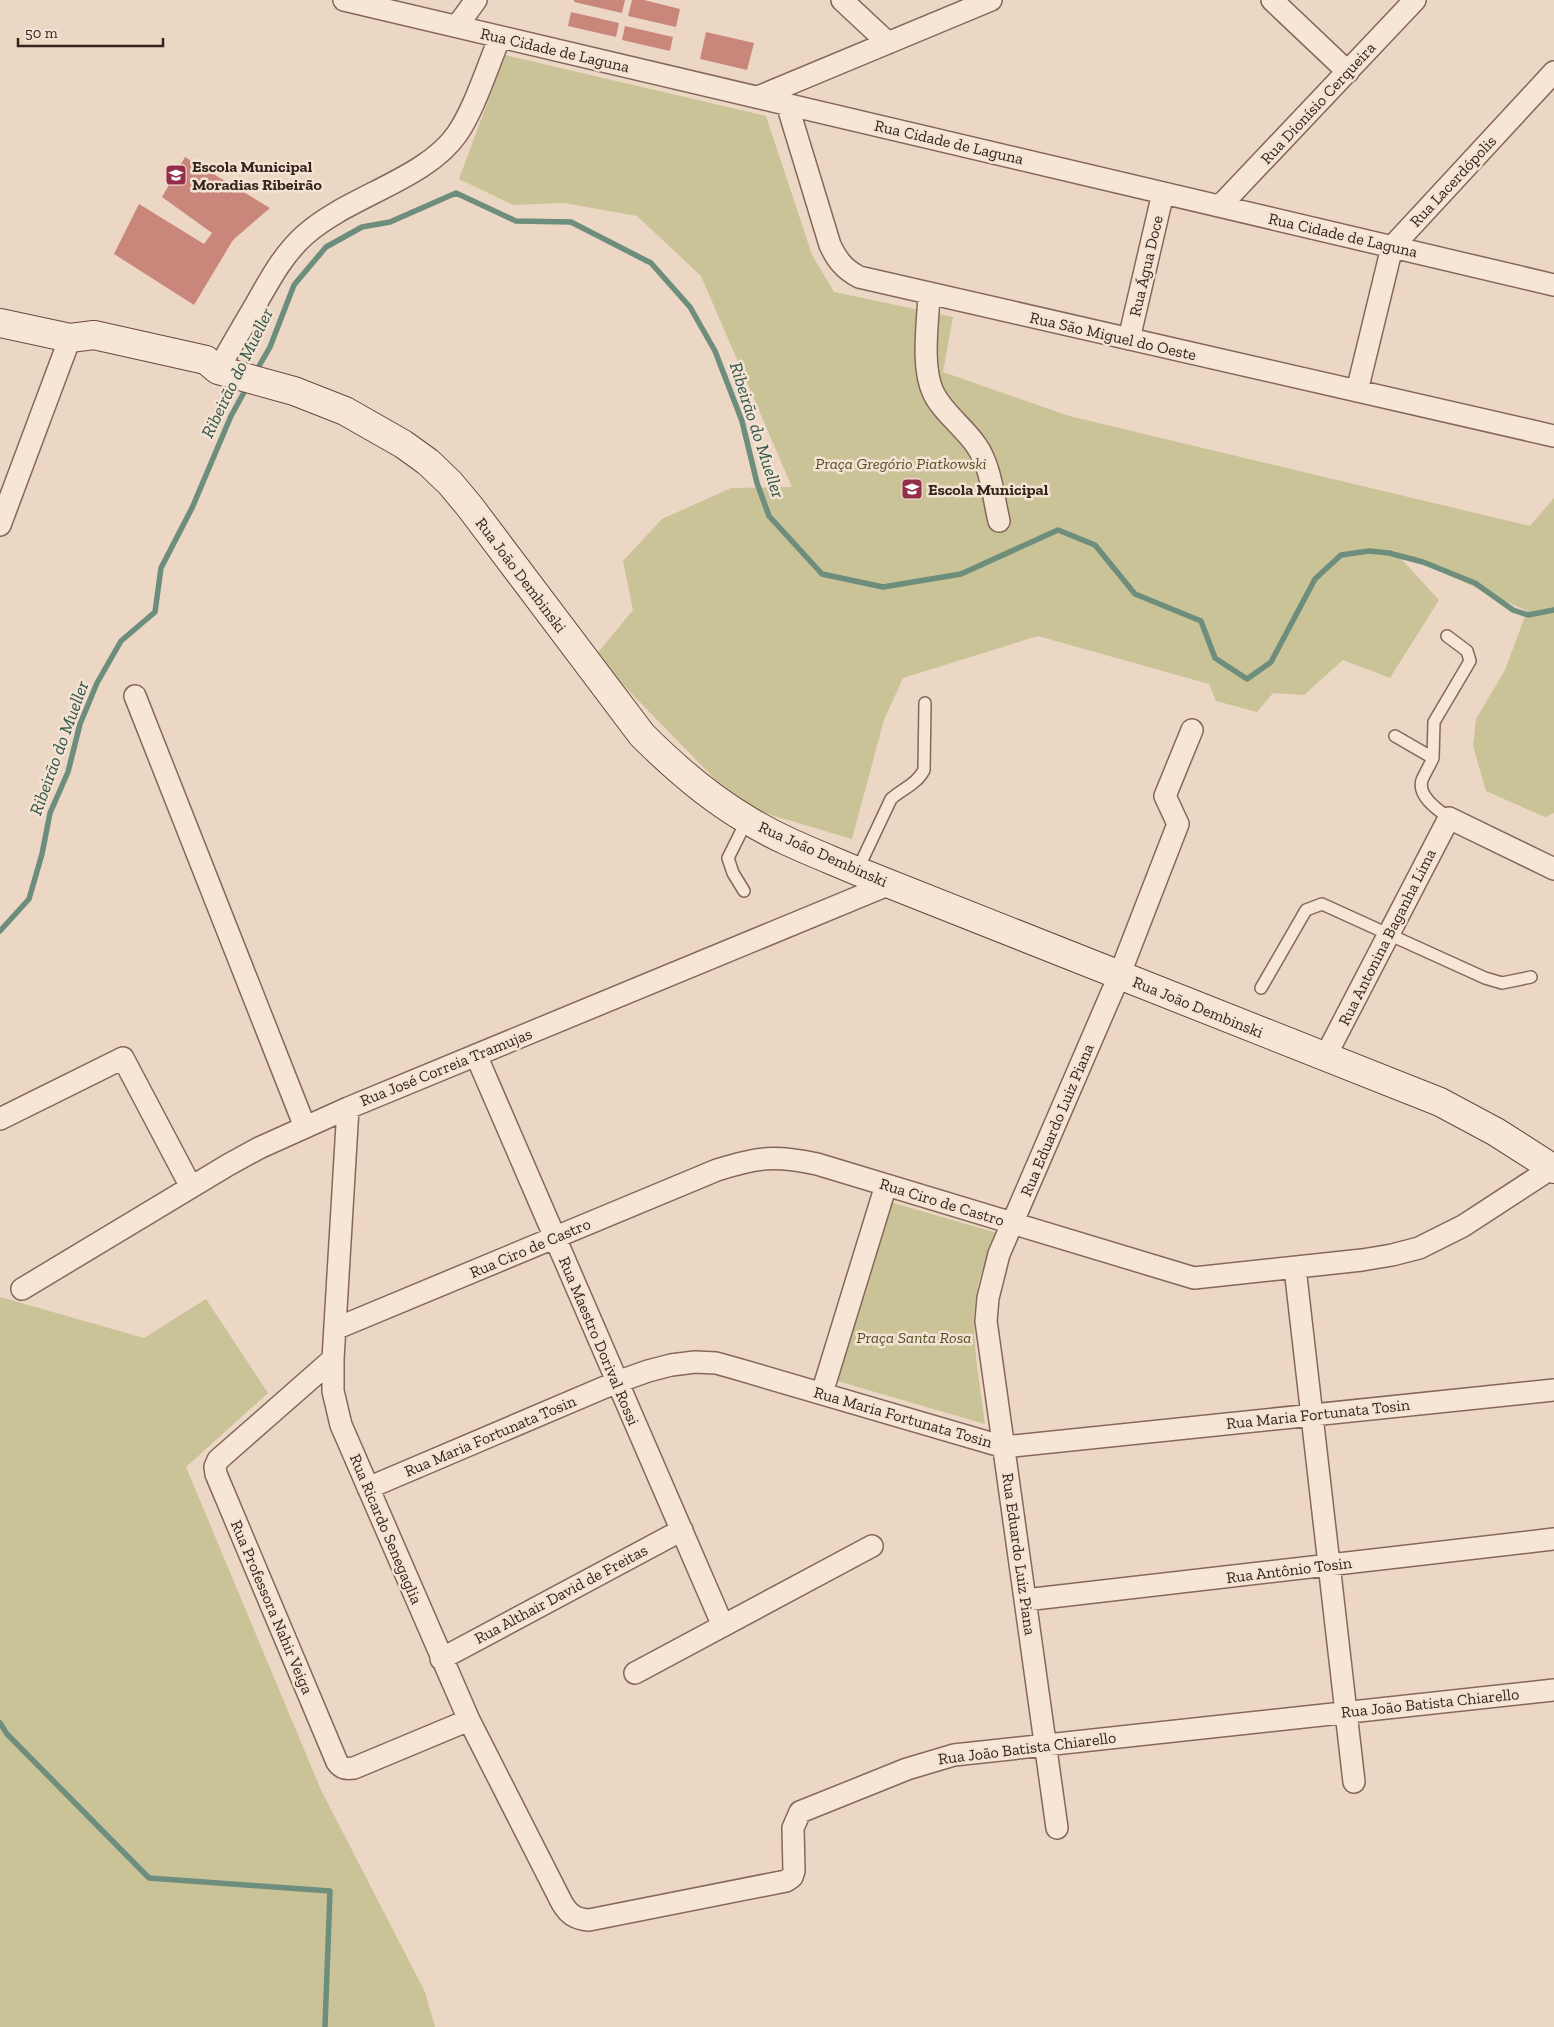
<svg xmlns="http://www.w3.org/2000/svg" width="1554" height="2027" font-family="'Zilla Slab',serif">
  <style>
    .green { fill: #cac398 }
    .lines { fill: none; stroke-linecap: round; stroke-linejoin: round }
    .stream { stroke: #6d8d7d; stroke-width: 5.5 }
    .building { fill: #c9877b }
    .service-casing { stroke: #86675b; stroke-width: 14 }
    .minor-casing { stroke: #86675b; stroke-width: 24 }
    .secondary-casing { stroke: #68483e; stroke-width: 30 }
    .service { stroke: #f7e5d6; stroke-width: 11 }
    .minor { stroke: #f7e5d6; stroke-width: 21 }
    .secondary { stroke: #f7e5d6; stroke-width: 28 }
    .labels { text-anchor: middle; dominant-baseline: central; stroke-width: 5; stroke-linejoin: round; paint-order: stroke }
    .street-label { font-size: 16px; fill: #36241e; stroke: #f4e2d3 }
    .poi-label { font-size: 16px; font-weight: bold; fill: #36241e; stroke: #f4e2d3; text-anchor: start }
    .park-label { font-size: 16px; font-style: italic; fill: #525226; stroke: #f4e2d3 }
    .water-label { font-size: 18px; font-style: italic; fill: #2e5649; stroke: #f4e2d3 }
  </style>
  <rect width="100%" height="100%" fill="#ecd6c4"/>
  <path class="green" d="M505,55l261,61 46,139 22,37 119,25 -10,55 126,44 461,110 24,-28v315l-9,4 -59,-26 -13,-45 3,-27 29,-49 22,-59 -134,-61 46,50 -49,78 -47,-18 -39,35 -31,-2 -16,19 -41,-11 -7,-17 -171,-48 -135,42 -19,42 -32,119 -111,-33 -146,-150 38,-46 -10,-49 39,-42 69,-31 61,-1 -91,-211 -64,-60 -73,-13 -51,2 -54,-26z
    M890,1202l107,31c-7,19 -17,38 -20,58 -8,43 3,90 8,133l-148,-43z
    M0,1297l144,41 62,-39 62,94 -82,74 135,323 104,202 10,35h-435z"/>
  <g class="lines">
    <path class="stream" d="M255,373l15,-26 24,-62 32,-38 36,-20 28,-5 66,-29 60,28 55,1 80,41 39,44 25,44 27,70 15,62 12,33 53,58 61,13 78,-13 97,-44 37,15 40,49 66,27 14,37 32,21 24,-17 44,-83 26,-24 28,-4 20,2 34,9 52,21 38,27 15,5 26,-5
      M0,931l29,-32 13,-45 8,-41 18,-41 12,-48 17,-41 24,-42 34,-29 6,-44 31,-60 39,-92 17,-31
      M0,1723l7,11 142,144 181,13 -5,136"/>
  </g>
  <path class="building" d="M574,0h51l-3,13 -48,-11z
    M632,0h12l36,9 -4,18 -48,-11z
    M571,12l48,11 -3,14 -48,-11z
    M625,26l48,11 -3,14 -48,-11z
    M706,32l48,11 -7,27 -47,-11z
    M185,157l85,51 -37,32 -39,65 -80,-51 25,-50 65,40 8,-11 -50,-36z"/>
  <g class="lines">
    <g class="service-casing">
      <path id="service" d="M1395,736l38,22c-3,7 -8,15 -11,22 -5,16 16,30 27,38
        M1433,758l1,-36 36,-61 -3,-10 -20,-15
        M857,871l34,-72c11,-10 26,-15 33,-29l1,-67
        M744,891l-11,-18 -5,-15 19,-38
        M1261,988l45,-78 16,-6 163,74 17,5 29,-6"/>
    </g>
    <g class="minor-casing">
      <path id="minor" d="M344,0l1210,285
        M842,0l46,43
        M1272,0l76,72
        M457,26l19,-26
        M758,97l233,-97
        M787,104l43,141c7,15 14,24 29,32l695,159
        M1220,206l195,-206
        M929,294c-1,28 -8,72 4,98 9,20 30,34 43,53 15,21 17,51 23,76
        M1129,339l34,-146
        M218,370c12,-22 25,-44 38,-66 14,-25 28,-51 50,-70 43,-38 120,-55 151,-100 17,-24 31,-69 43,-97
        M1357,391l35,-144 162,-175
        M0,525l70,-187
        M135,696l170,431
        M476,1055l247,571
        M1325,1057l124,-239 105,51
        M348,1108l-15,251v32l8,34 128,295 93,183c7,12 14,16 27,17l197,-39 6,-4 2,-6 -1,-43 7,-16 107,-43 47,-14 600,-65
        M0,1119l123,-61 68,129
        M1295,1268l59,514
        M22,1289l206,-124 31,-17 89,-40 542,-224
        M335,1329l382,-159c41,-13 58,-15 100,-6l377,114 168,-18 30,-5 27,-7 44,-22 89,-58
        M333,1359l-115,101 -3,7 1,7 121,288c5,7 9,7 17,6l115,-48
        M822,1393l64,-208
        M368,1488l249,-106 31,-11 23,-6 24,-3 21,1 18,5 270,79 550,-57
        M1025,1600l529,-61
        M441,1659l241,-129
        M635,1673l237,-127
        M1057,1828l-71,-507 2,-23 11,-44 120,-278 59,-152 -13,-28 27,-66"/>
    </g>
    <g class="secondary-casing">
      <path id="secondary" d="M0,323l70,15 24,-3 112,25 12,10 76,21 51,20 58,33 25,18 22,21 20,24 172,228c32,32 65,61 104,84 35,22 74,36 111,52l583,231 56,30 58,37"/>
    </g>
    <use href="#service" class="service"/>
    <use href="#minor" class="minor"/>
    <use href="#secondary" class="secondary"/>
  </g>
  <defs>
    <g id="school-square" transform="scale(1.125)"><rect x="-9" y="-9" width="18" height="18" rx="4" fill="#932d48" stroke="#f4e2d3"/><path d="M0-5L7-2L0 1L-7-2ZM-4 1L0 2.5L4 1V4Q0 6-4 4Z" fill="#fff"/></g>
  </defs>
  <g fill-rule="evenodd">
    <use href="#school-square" x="176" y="175"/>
    <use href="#school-square" x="912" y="489"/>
  </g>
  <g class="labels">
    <g class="street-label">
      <text transform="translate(555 50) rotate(13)">Rua Cidade de Laguna</text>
      <text transform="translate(1318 103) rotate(-47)">Rua Dionísio Cerqueira</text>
      <text transform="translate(949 142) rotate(13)">Rua Cidade de Laguna</text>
      <text transform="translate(1453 181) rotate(-47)">Rua Lacerdópolis</text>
      <text transform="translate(1343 235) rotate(13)">Rua Cidade de Laguna</text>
      <text transform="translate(1146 266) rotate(-77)">Rua Água Doce</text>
      <text transform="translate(1113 336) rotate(13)">Rua São Miguel do Oeste</text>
      <text transform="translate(521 575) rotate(53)">Rua João Dembinski</text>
      <text transform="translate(823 854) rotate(24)">Rua João Dembinski</text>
      <text transform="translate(1387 937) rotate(-63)">Rua Antonina Baganha Lima</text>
      <text transform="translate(1198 1007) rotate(22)">Rua João Dembinski</text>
      <text transform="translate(446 1067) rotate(-22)">Rua José Correia Tramujas</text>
      <text transform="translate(1057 1120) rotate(-67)">Rua Eduardo Luiz Piana</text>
      <text transform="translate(942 1202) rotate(17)">Rua Ciro de Castro</text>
      <text transform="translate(530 1248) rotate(-23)">Rua Ciro de Castro</text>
      <text transform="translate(599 1341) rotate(67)">Rua Maestro Dorival Rossi</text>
      <text transform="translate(1318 1414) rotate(-6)">Rua Maria Fortunata Tosin</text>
      <text transform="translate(903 1417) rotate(16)">Rua Maria Fortunata Tosin</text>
      <text transform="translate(490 1436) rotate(-23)">Rua Maria Fortunata Tosin</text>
      <text transform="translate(386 1529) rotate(67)">Rua Ricardo Senegaglia</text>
      <text transform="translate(1019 1554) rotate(82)">Rua Eduardo Luiz Piana</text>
      <text transform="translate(1289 1570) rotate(-7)">Rua Antônio Tosin</text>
      <text transform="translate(561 1594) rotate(-28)">Rua Althair David de Freitas</text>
      <text transform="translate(272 1607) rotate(67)">Rua Professora Nahir Veiga</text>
      <text transform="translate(1430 1703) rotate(-6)">Rua João Batista Chiarello</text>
      <text transform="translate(1027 1748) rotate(-7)">Rua João Batista Chiarello</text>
    </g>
    <g class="poi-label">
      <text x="192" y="166">Escola Municipal<tspan x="192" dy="18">Moradias Ribeirão</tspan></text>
      <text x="928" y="489">Escola Municipal</text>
    </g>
    <g class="park-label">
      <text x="901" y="463">Praça Gregório Piatkowski</text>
      <text x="914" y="1337">Praça Santa Rosa</text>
    </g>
    <g class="water-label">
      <text transform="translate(237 373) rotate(-64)">Ribeirão do Mueller</text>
      <text transform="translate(757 430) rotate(72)">Ribeirão do Mueller</text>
      <text transform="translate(59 748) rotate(-70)">Ribeirão do Mueller</text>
    </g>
  </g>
  <path d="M18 38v8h145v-8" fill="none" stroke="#36241e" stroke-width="2.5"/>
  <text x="25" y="38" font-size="15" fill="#36241e" stroke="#f4e2d3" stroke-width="4" paint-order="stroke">50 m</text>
</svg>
